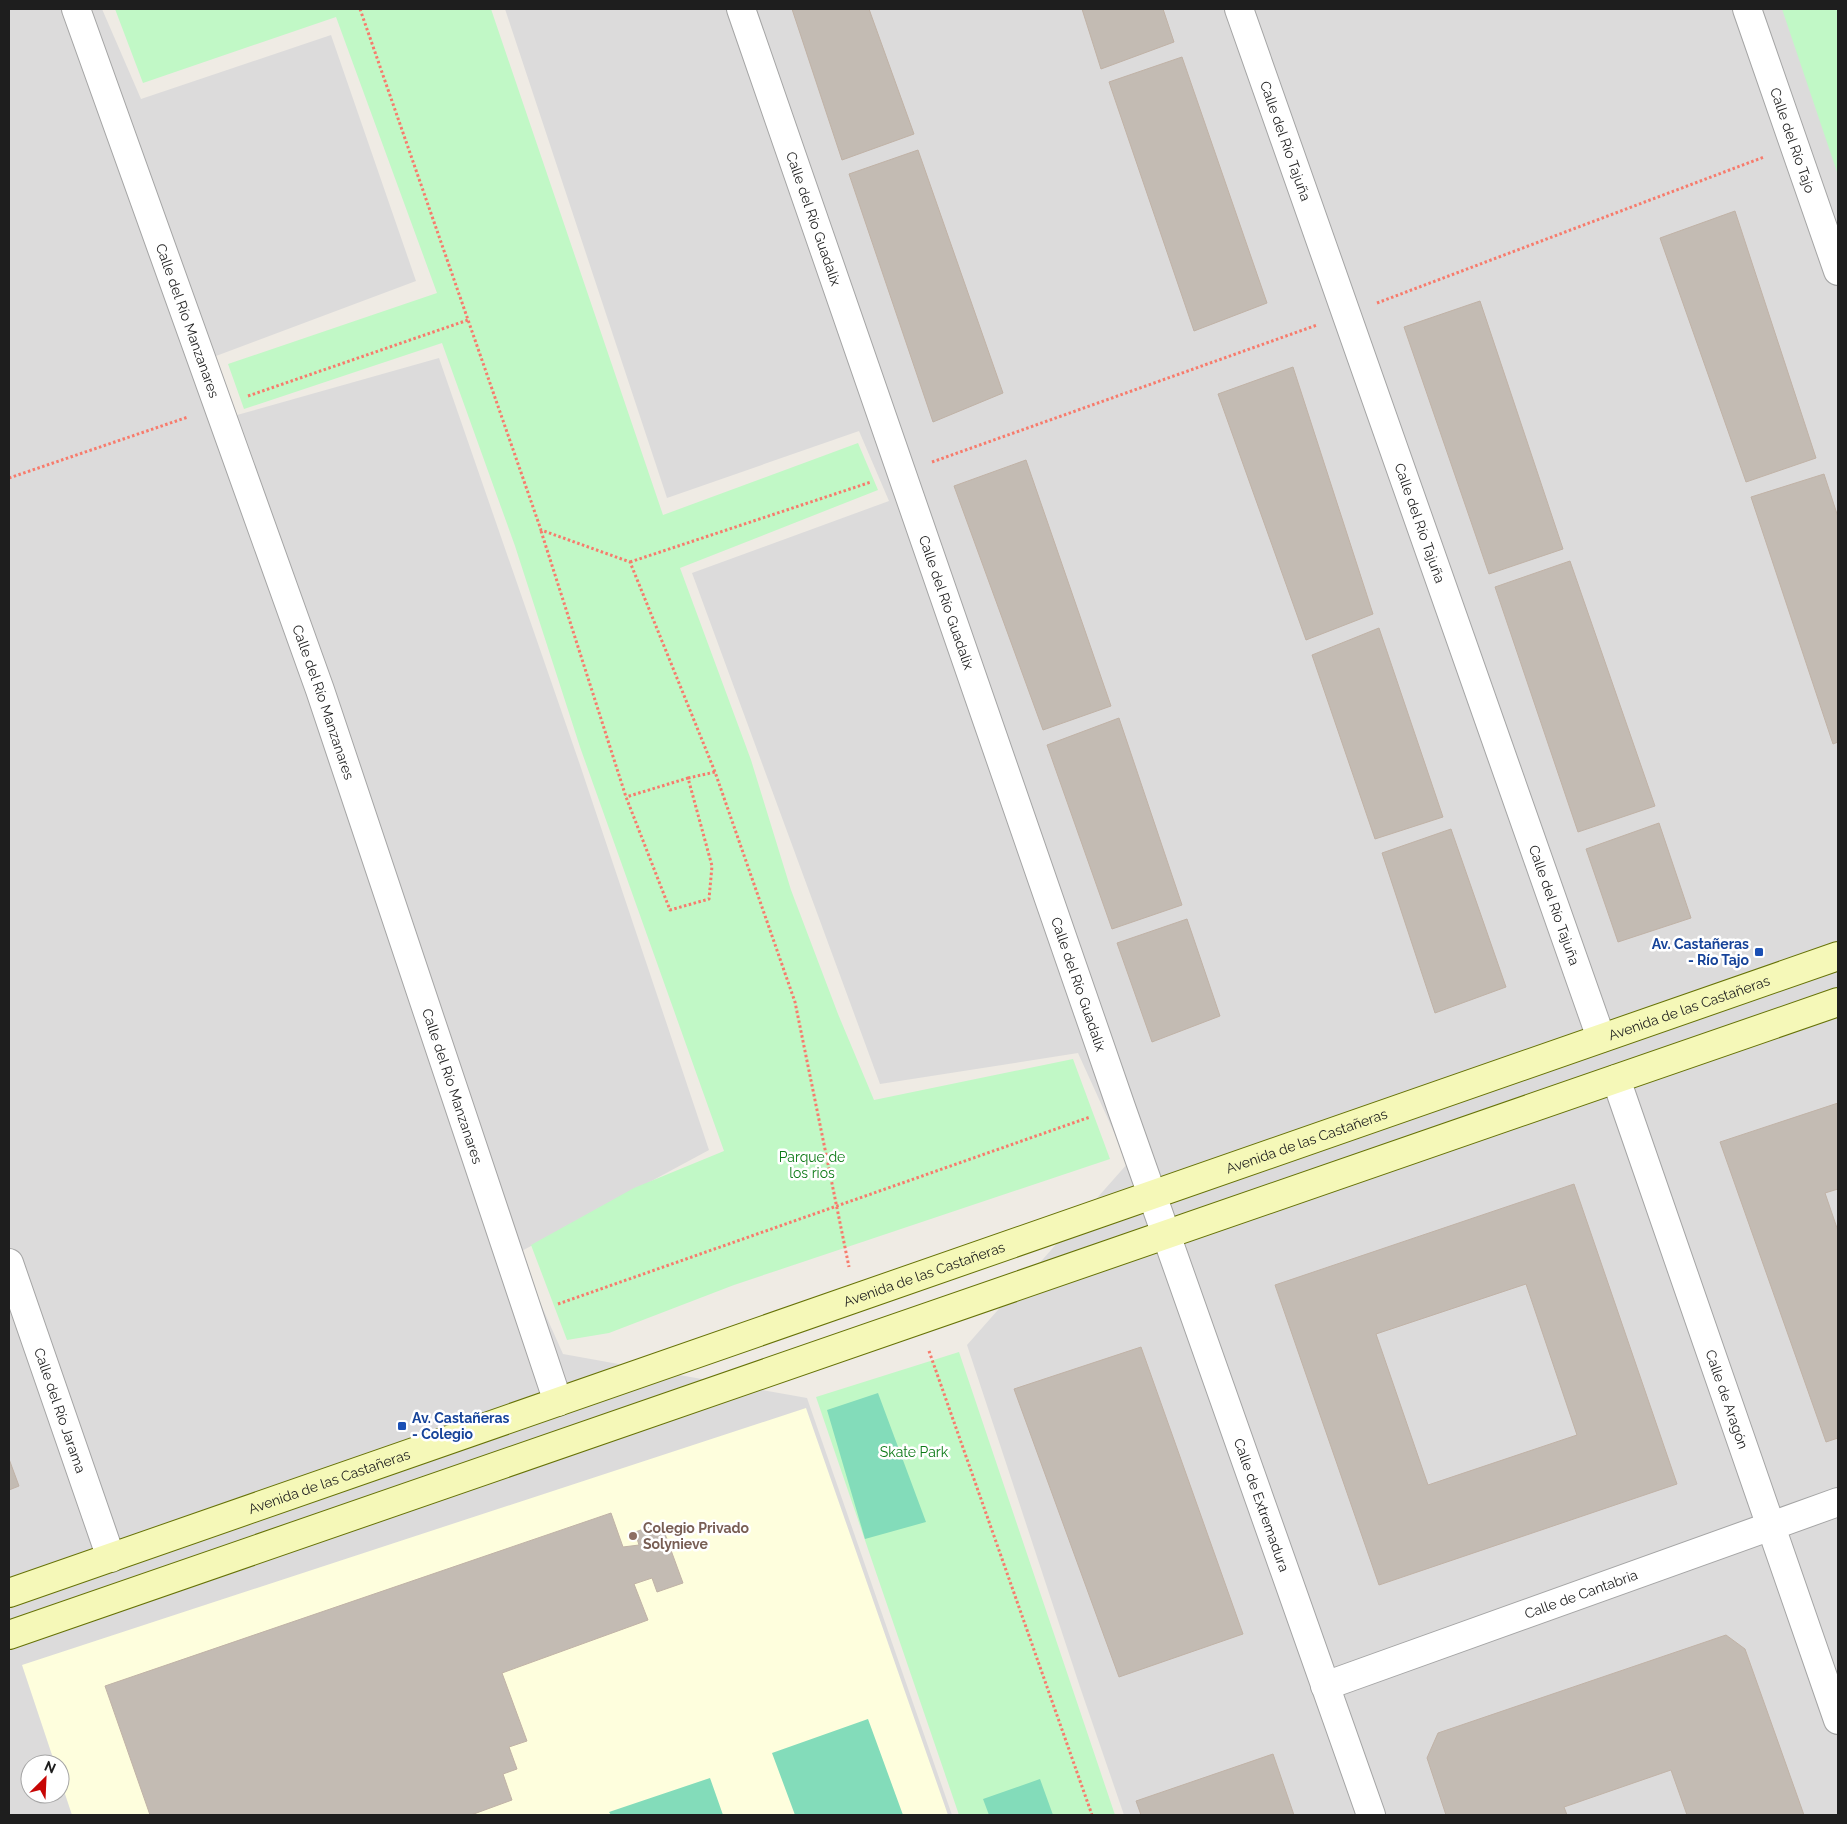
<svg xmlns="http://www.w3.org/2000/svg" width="1847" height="1824" font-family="Raleway,sans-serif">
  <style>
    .residential { fill: #dcdbdb; fill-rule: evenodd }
    .education { fill: #fefedd }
    .park { fill: #c1f8c6 }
    .pitch { fill: #83dcba }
    .building { fill: #c3bbb3; stroke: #c0b2a6; fill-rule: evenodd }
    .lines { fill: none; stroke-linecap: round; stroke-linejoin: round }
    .street-casing { stroke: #a5a5a5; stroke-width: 30 }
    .secondary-casing { stroke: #667207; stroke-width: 30 }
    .path { stroke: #f77b6c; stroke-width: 3; stroke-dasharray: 2.5 2.5; stroke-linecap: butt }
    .street { stroke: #fff; stroke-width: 28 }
    .secondary { stroke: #f5f8b8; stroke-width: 28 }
    .transit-dot { fill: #1a4fb4; stroke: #fff; stroke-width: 2 }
    .education-dot { fill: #8d6e63; stroke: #fff; stroke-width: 2 }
    .labels { text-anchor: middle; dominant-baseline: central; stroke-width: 5; stroke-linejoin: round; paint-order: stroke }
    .street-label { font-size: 14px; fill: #1e1e1e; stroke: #fff }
    .transit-label { font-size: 14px; font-weight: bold; fill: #164399; stroke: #fff; text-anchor: end }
    .park-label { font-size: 14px; fill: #0d7a17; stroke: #fff }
    .education-label { font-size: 14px; font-weight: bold; fill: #785e54; stroke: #fff; text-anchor: start }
  </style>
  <rect width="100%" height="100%" fill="#efebe4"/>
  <path class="residential" d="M9,9h93l39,90 190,-64 85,246 -200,75 21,59 202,-57 140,404 130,388 -191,103 45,101 244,44 145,417h-943zM30,1764h30v30h-30z
    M505,9h1333v1806h-714l-44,-128 -113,-342 161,-182 -50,-110 -198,31 -188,-511 197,-72 -30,-70 -192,67z"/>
  <path class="education" d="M806,1408l142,407h-876l-12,-36v-15h-5l-33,-99z"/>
  <path class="park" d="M115,9h376l172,506 195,-72 20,47 -198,78 71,192 40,130 47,124 36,86 199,-41 37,100 -376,126 -125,48 -42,7 -36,-95 103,-57 90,-37 -144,-404 -65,-201 -73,-203 -198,66 -16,-45 209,-71 -101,-276 -193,66z
    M1782,9h56v166z
    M959,1352l156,463h-156l-143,-418z"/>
  <path class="pitch" d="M878,1393l48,129 -61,17 -38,-129z
    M868,1719l35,96h-108l-23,-62z
    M710,1778l13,37h-112l-2,-3z
    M1040,1779l13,36h-64l-6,-16z"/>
  <path class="building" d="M792,9h77l45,125 -72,26z
    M1082,9h81l11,33 -73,27z
    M1182,57l85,246 -73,28 -85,-249z
    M918,150l85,243 -70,29 -84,-248z
    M1735,211l81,247 -70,24 -86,-244z
    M1480,301l83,248 -74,25 -85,-247z
    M1293,367l80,247 -67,26 -88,-246z
    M1026,460l85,246 -68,24 -89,-244z
    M1824,474l14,43v225l-5,2 -82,-247z
    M1570,561l85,245 -77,26 -83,-245z
    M1379,628l64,189 -68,22 -63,-184z
    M1119,718l63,187 -70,24 -65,-184z
    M1659,823l32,95 -73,24 -32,-93z
    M1451,829l55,158 -71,26 -53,-160z
    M1187,919l33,97 -68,26 -35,-99z
    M1838,1103v86l-13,4 13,38v207l-12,4 -106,-300z
    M1574,1184l103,300 -298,101 -104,-300zM1526,1284l51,151 -149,50 -52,-151z
    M1141,1347l102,287 -124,43 -105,-288z
    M9,1459l10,27 -10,4z
    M611,1513l12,34 16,-2 -4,-13 26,-9 22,60 -26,9 -5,-14 -18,6 14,36 -146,53 25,68 -18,6 8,22 -14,5 9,26 -41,15h-321l-45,-129z
    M1726,1635l19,14 59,166h-117l-16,-45 -107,37 3,8h-121l-19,-57 11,-25z
    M1273,1754l21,61h-153l-5,-14z"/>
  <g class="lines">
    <g class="street-casing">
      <g id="street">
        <path id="s1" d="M76,9l244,681 238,712"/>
        <path id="s2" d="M741,9l380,1098 250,708"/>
        <path id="s3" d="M1239,9l362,1029"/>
        <path id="s4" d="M1747,9l91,262"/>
        <path id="s5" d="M1616,1079l222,641"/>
        <path id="s6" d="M9,1263l102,295"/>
        <path id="s7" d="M1325,1686l513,-184"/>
      </g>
    </g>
    <g class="secondary-casing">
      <g id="secondary">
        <path id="s8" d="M9,1593l1829,-637"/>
        <path d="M9,1635l1829,-633"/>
      </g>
    </g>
    <path class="path" d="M360,9l181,521 89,32 85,210 80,230 54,265
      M1377,303l387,-146
      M248,396l220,-76
      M932,462l385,-137
      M9,478l179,-61
      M541,531l85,266 44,113 39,-11 3,-33 -24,-88 -62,19
      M630,562l241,-80
      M688,778l27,-6
      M558,1304l532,-187
      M929,1351l163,464"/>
    <use href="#street" class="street"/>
    <use href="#secondary" class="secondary"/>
  </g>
  <g class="transit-dot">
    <rect x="1754" y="947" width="10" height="10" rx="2.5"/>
    <rect x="397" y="1421" width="10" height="10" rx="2.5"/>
  </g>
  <circle class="education-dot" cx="633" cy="1536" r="5"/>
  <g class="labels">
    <g class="street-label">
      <text stroke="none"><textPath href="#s4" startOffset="139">Calle del Río Tajo</textPath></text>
      <text stroke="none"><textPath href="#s3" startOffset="140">Calle del Río Tajuña</textPath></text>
      <text stroke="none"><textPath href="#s2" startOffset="222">Calle del Río Guadalix</textPath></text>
      <text stroke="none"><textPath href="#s1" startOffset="331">Calle del Río Manzanares</textPath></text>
      <text stroke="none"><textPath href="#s3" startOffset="545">Calle del Río Tajuña</textPath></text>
      <text stroke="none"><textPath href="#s2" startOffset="628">Calle del Río Guadalix</textPath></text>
      <text stroke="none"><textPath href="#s1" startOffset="736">Calle del Río Manzanares</textPath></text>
      <text stroke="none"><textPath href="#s3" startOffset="950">Calle del Río Tajuña</textPath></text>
      <text stroke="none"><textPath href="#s2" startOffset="1032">Calle del Río Guadalix</textPath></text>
      <text stroke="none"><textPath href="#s8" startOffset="1779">Avenida de las Castañeras</textPath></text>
      <text stroke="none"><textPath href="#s1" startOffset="1141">Calle del Río Manzanares</textPath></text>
      <text stroke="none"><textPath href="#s8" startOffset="1374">Avenida de las Castañeras</textPath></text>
      <text stroke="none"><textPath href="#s8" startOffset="969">Avenida de las Castañeras</textPath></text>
      <text stroke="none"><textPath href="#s5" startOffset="339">Calle de Aragón</textPath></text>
      <text stroke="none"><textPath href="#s6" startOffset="156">Calle del Río Jarama</textPath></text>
      <text stroke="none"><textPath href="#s8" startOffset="339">Avenida de las Castañeras</textPath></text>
      <text stroke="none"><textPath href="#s2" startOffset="1584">Calle de Extremadura</textPath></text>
      <text stroke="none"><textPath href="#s7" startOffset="272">Calle de Cantabria</textPath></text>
    </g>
    <g class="transit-label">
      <text x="1749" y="944">Av. Castañeras<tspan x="1749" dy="16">- Río Tajo</tspan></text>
      <text x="412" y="1418" text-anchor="start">Av. Castañeras<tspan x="412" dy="16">- Colegio</tspan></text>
    </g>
    <g class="park-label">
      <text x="812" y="1157">Parque de<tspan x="812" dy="16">los rios</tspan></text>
      <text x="914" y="1452">Skate Park</text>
    </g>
    <g class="education-label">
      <text x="643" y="1528">Colegio Privado<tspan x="643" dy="16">Solynieve</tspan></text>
    </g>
  </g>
  <rect width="1847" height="1824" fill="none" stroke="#1e1e1e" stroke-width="20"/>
  <g transform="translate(45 1779) rotate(24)"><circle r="24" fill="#ffffff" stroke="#a5a5a5"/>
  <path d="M0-4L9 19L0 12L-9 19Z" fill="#c70504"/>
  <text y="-8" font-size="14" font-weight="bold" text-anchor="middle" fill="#1e1e1e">N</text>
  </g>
</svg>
